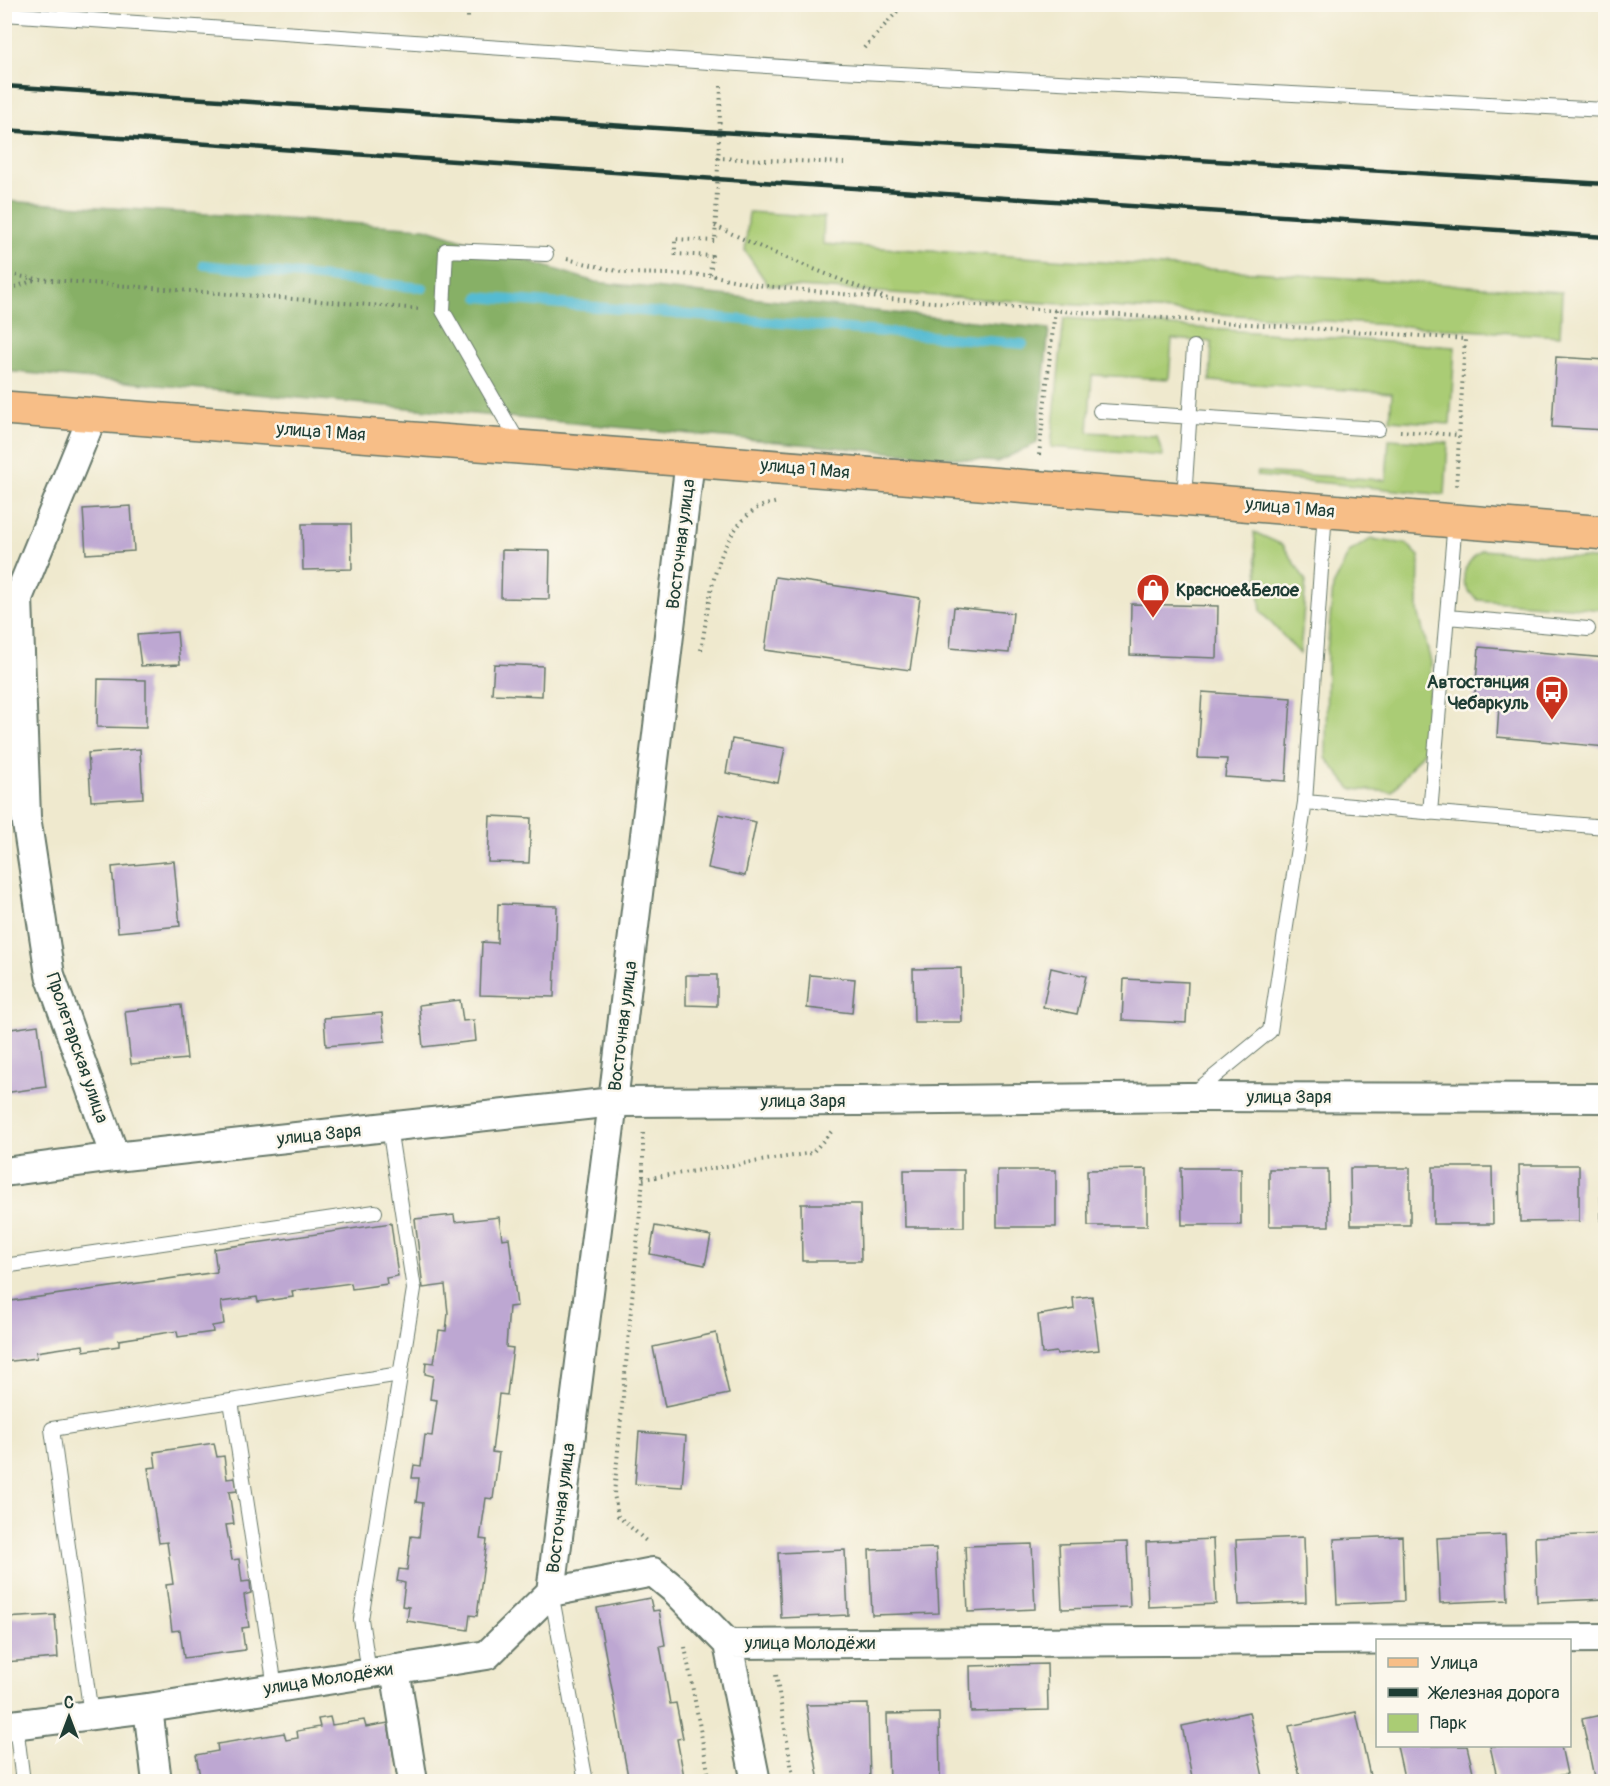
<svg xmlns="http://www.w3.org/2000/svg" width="1610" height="1786" font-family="Pangolin,sans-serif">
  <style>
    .green { fill: #aacc74; stroke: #648454; stroke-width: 1.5 }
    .forest { fill: #87b066; stroke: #53764d; stroke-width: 1.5 }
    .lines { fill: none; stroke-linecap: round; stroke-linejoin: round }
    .stream { stroke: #54bbd2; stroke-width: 10 }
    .building { fill: #bda7d2 }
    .lane-casing { stroke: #68796a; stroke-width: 16 }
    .street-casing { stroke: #68796a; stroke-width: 32 }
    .primary-casing { stroke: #68796a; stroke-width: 36 }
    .path { stroke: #68796a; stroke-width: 4; stroke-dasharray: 1.5 4.5; stroke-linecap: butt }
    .lane { stroke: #fff; stroke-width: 14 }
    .street { stroke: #fff; stroke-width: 28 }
    .primary { stroke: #f7be87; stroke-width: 33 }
    .rail { stroke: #1f3d34; stroke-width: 4.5 }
    .labels { text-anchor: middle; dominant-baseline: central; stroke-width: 5; stroke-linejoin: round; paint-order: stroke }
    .street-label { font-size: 18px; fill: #1f3d34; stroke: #fbf7ec }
    .poi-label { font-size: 18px; font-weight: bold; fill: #1f3d34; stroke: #fbf7ec; text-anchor: start }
  </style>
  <rect width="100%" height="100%" fill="#fbf7ec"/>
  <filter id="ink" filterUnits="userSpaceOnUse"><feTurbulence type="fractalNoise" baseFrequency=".0167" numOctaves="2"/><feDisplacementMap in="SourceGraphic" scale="12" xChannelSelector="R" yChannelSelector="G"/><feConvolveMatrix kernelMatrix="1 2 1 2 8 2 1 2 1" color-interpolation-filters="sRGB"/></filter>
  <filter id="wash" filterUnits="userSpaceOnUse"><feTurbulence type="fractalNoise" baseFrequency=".008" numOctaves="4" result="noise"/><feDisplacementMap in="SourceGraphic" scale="24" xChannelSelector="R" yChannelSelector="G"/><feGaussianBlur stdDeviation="1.35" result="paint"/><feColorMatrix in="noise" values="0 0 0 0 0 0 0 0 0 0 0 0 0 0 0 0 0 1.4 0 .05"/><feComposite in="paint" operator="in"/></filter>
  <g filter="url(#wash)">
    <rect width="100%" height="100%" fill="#efe9ce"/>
    <path class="green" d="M749,212l75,5 -1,27 739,48 -2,44 -792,-51 -23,-34z
      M1064,318l391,29 -5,77 -60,-4 2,-27 -182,-12 2,-39 -40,-3 -3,40 -77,-4 -4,57 69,4 6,20 -112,-9z
      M1389,439l59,4 -3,52 -188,-19 1,-4 128,8z
      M1254,532l29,13 23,36 -6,73 -39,-42z
      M1371,539l36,5 12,12 -1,55 13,51 -5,86 -34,44 -41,-3 -25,-31 1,-106 6,-65 16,-35z
      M1482,550l123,10v50l-127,-10c-3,-3 -9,-7 -11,-11 -9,-16 3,-31 15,-39z"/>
    <path class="forest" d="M4,201l421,27 170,54 454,47 -12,114 -40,19 -992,-91z"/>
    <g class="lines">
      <path class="stream" d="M204,265l219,23
        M479,297l544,47"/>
    </g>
    <g id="blocks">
      <path class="building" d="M1556,357l50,3v70l-54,-3z
        M131,506l3,45 -48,3 -3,-45z
        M302,524h49l1,45 -49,1z
        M502,550l48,1 -1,48 -48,-1z
        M775,577l145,21 -10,72 -145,-20z
        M1131,604l87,2 -1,52 -87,-3z
        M954,607l59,6 -4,40 -59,-5z
        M177,632l3,32 -39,2 -4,-31z
        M1479,647l127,11v89l-109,-10 2,-32 -25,-1z
        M494,664l49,2 -1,30 -50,-2z
        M98,679l48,1v48l-49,-1z
        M1202,692l89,6 -5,83 -61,-4 2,-18 -29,-1z
        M732,739l53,9 -7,35 -52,-10z
        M140,749l3,49 -52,3 -3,-48z
        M719,814l37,8 -11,54 -37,-8z
        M490,816l41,2 -2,45 -41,-1z
        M174,861l6,65 -62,6 -6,-65z
        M498,904l59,2 -3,91 -74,-2 2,-53 15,1z
        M961,968l1,54h-48l-1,-53z
        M1051,968l35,8 -9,38 -34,-7z
        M686,975h31v31l-31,-1z
        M810,975l45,4 -3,34 -45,-5z
        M1124,979l64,3 -2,41 -64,-3z
        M460,1000l3,21 11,-1 2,21 -53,6 -4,-42z
        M181,1005l6,54 -56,5 -6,-53z
        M382,1013l3,28 -59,5 -2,-28z
        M38,1025l8,62 -42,6v-63z
        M1519,1165h60v56l-59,1z
        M1433,1167h59l1,57h-60z
        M1600,1167h6v57h-5z
        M1181,1168h60v57h-59z
        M1350,1168h60v57h-59z
        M1147,1169v57h-59l-1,-56z
        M1269,1169h59l1,57h-60z
        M904,1170h60v57h-59z
        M997,1170h59v57h-59z
        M801,1204h59l1,57h-59z
        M454,1215l1,7 44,-5 3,22 7,-1 8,68 -8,1 -3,40 7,1 -6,47 -8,-1 -7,58 7,1 -6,46 -7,-1 -6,41 7,1 -10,76 -7,-1 -2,15 -61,-9 2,-14 -7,-1 3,-23 -8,-2 2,-12 8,1 4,-34 8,1 4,-34 -7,-1 3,-24h-7l2,-13 7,1 4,-31 7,1 5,-36 -7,-1 3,-23 -8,-2 1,-12 8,1 5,-33 7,1 2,-18 -3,-28 -22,3 -8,-69z
        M391,1223l7,53 -12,2 1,6 -35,5 -1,-6 -59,8 1,6 -35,5 -1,-5 -36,5 3,22 -12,2 1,6 -35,5 -1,-6 -58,9v6l-35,5 -1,-6 -47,7 1,6 -33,4v-60l213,-30 -3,-23z
        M655,1226l56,10 -6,29 -55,-11z
        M1092,1296l7,54 -42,4 -1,-2 -14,2 -4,-39 36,-6 -1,-11z
        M716,1333l13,61 -64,13 -12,-60z
        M639,1432l47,4 -4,51 -47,-3z
        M214,1443l3,14 7,-1 3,23 8,-1 2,13 -8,1 5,32 -8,1 6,35 7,-1 3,23 8,-1 1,12 -7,2 5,32 -7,1 3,22 -61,8 -4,-28 -8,1 -6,-46 7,-1 -6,-42 -8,1 -11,-75 8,-1 -2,-15z
        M1602,1534l3,65 -68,3 -2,-65z
        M1505,1535l3,65 -68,3 -3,-65z
        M1402,1536l2,65 -67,3 -3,-65z
        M1304,1537l2,65 -67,3 -3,-65z
        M1213,1539l3,65 -68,3 -2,-65z
        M1127,1542l3,65 -68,2 -3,-65z
        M1032,1544l3,65 -67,3 -3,-66z
        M936,1548l3,65 -67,2 -3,-65z
        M845,1550l3,65 -67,3 -3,-65z
        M650,1598l3,13 6,-1 6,35 -5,1 10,58 6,-1 7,35 -6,1 8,43h-56l-32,-174z
        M55,1615l3,43 -54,4v-44z
        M1047,1664l1,46 -77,2 -1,-46z
        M868,1704l2,78h-51l-13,-77z
        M1249,1712l14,65 -21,5h-49l-11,-56z
        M1356,1712l14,64 -24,6h-45l-12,-56z
        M939,1713l1,68 -51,1 -2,-68z
        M1606,1714v68h-11l-13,-63z
        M330,1717l2,8 32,-5 2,7 22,-4 10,59h-197l-5,-27 22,-4 -1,-7 67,-11 2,7 12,-2 -1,-7 23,-4 -2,-8z
        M1397,1746h70l7,30 -27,6h-42z
        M1490,1746h71l6,28 -36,8h-33z"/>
    </g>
  </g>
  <g filter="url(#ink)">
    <use href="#blocks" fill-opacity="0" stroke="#68796a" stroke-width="1.5"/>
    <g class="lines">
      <g class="lane-casing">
        <path id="lane" d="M4,14l837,57 765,39
          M1100,411l278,18
          M520,445l-77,-134 3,-61 100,4
          M1184,499l10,-152
          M1447,617l141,12
          M1305,802l301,25
          M1430,813l25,-292
          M1193,1094l77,-63 35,-229 20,-291
          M4,1266l371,-54
          M231,1401l169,-27
          M551,1592l35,190
          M369,1673l-8,-54 53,-330 -25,-162
          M91,1715l-39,-286 179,-28 44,286
          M16,1725l7,57"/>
      </g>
      <g class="street-casing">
        <path id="street" d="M93,415l-75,183 8,219 24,158 65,182
          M4,1172l111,-15 498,-55 246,-1 330,-4 417,1
          M551,1592l62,-490 77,-642
          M728,1644l28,138
          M395,1669l18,113
          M148,1708l9,74
          M4,1726l144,-18 339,-53 64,-63 102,-20 22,18 53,54 878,-6"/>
      </g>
      <g class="primary-casing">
        <path id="primary" d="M4,408l686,52 916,73"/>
      </g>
      <path class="path" d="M468,4v18
        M864,48l40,-44
        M721,86l-6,155 -40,-2v15l37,2 -2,19 46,10 134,14 575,40 -9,149
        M717,158l127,5
        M715,226l52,24 116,47
        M567,259l58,14 85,2
        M4,274l34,5 383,30
        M4,291l33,-12
        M1400,431l58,4
        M1039,455l16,-145
        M701,650c9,-48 11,-110 55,-141 6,-4 15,-5 22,-7
        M643,1133v46l-29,315 4,22 28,25
        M643,1179l169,-26 20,-22
        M685,1647l25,135
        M776,1675l18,107"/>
      <use href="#lane" class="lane"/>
      <use href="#street" class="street"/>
      <use href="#primary" class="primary"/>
      <path class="rail" d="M4,86l715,46 887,52
        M4,130l712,49 890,58"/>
    </g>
  </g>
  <defs>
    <g id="shop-pin" transform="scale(1.725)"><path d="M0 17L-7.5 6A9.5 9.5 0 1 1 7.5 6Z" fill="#c8321e" stroke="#fbf7ec"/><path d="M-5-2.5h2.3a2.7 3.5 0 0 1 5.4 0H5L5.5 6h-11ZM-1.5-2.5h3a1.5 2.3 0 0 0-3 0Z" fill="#fff"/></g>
    <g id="bus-pin" transform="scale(1.725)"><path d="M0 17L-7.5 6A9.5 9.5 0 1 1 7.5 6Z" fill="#c8321e" stroke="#fbf7ec"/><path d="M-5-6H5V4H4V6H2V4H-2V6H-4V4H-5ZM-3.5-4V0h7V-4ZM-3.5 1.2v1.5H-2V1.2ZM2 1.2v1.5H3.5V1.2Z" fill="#fff"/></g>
  </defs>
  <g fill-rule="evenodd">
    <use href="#shop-pin" x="1153" y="590"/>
    <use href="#bus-pin" x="1552" y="692"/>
  </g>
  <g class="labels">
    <g class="street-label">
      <text transform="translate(321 432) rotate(4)">улица 1 Мая</text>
      <text transform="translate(805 469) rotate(5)">улица 1 Мая</text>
      <text transform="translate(1290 508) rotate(5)">улица 1 Мая</text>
      <text transform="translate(681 544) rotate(-83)">Восточная улица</text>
      <text transform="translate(623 1026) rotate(-83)">Восточная улица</text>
      <text transform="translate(77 1048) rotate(71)">Пролетарская улица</text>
      <text x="1289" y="1097">улица Заря</text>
      <text x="803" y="1101">улица Заря</text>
      <text transform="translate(319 1135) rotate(-6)">улица Заря</text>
      <text transform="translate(561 1508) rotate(-83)">Восточная улица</text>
      <text x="810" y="1643">улица Молодёжи</text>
      <text transform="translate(328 1679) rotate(-9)">улица Молодёжи</text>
    </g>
    <g class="poi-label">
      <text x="1176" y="590">Красное&amp;Белое</text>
      <text x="1529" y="682" text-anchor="end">Автостанция<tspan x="1529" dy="21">Чебаркуль</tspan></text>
    </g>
  </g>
  <rect width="1610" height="1786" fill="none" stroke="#fbf7ec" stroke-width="24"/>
  <rect x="1376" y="1639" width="195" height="108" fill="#fbf7ec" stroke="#a3ada2" stroke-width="1.5"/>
  <rect x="1388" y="1658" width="30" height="9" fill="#f7be87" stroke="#a3ada2" stroke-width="1.5"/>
  <text x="1430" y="1669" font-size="18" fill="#1f3d34">Улица</text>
  <rect x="1388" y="1688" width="30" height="9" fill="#1f3d34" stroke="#a3ada2" stroke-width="1.5"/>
  <text x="1430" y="1699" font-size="18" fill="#1f3d34">Железная дорога</text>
  <rect x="1388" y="1714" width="30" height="18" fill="#aacc74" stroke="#a3ada2" stroke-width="1.5"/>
  <text x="1430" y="1729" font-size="18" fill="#1f3d34">Парк</text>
  <g transform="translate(69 1717)" stroke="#fbf7ec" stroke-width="4.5" paint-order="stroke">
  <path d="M0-4.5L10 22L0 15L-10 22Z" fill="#1f3d34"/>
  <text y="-9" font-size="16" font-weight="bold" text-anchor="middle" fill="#1f3d34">С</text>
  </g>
</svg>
